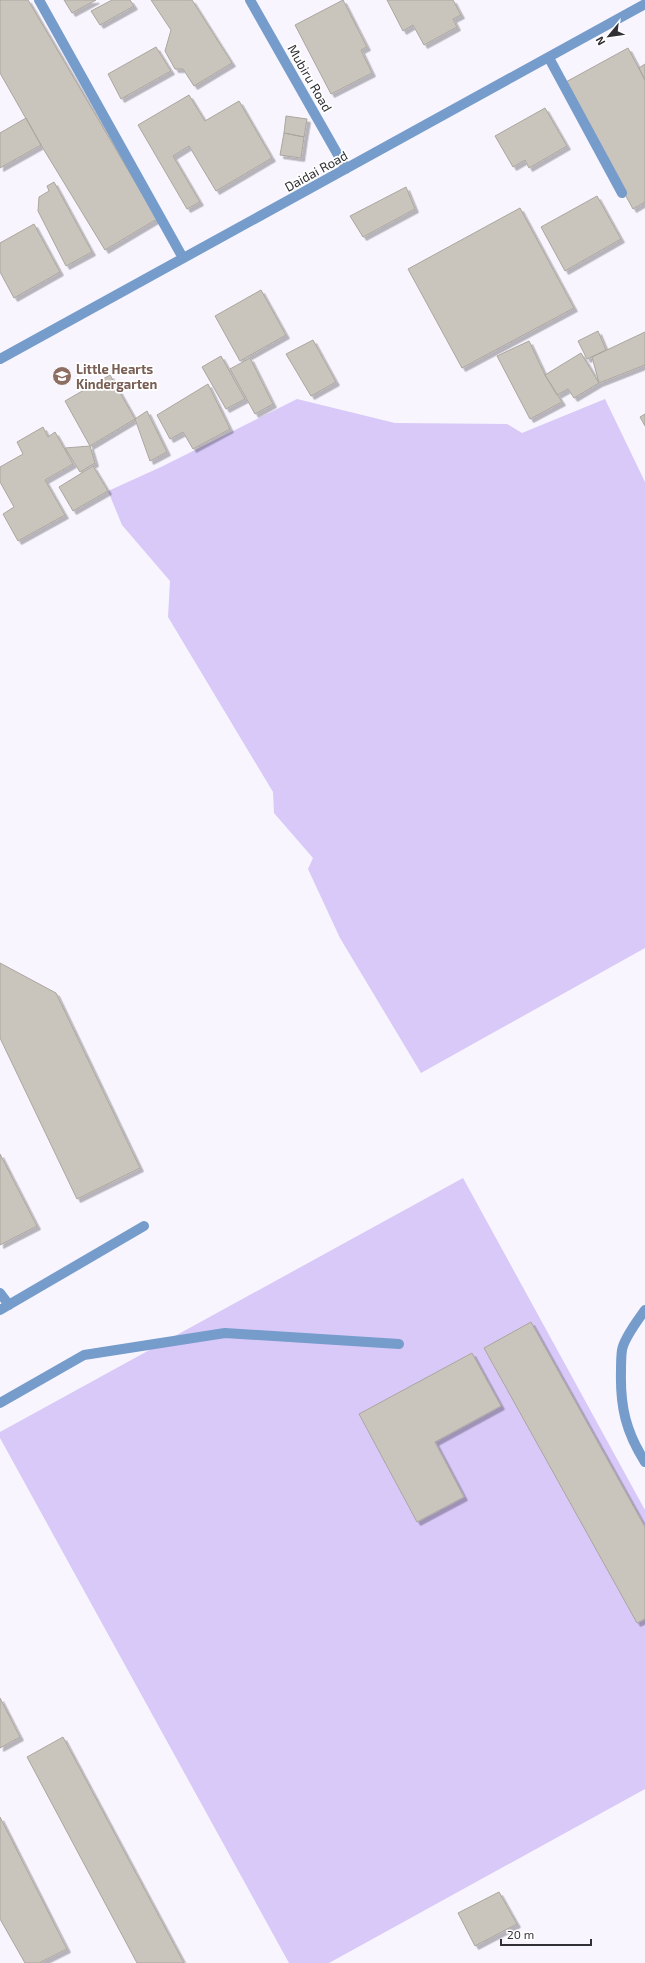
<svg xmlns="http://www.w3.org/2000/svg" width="645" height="1963" font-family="'Exo 2',sans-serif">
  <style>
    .green { fill: #d8c9f8 }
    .building { fill: #c9c4bc; stroke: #aba69e; filter: url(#shadow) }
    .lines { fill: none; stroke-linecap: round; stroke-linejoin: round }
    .minor { stroke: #759ccb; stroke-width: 10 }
    .labels { text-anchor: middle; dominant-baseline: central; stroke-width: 3.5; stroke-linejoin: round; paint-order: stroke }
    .street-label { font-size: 13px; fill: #313034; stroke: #fff }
    .education-label { font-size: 13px; font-weight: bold; fill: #785e54; stroke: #fff; text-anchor: start }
  </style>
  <defs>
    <filter id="shadow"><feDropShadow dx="3.5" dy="3.5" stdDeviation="0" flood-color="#0004"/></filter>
  </defs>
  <rect width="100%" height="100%" fill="#f8f5fe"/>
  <path class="green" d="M297,399l98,24 112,1 15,9 83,-34 40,83v466l-224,125 -81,-135 -32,-69 5,-11 -39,-45 -1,-21 -105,-175 2,-36 -48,-56 -14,-34 53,-24z
    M463,1178l182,332v279l-316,174h-40l-289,-525v-6z"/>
  <path class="building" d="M0,0h28l129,219 -52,31 -64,-105 -41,-72z
    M64,0h32l-24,13z
    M112,0h18l4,6 -34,19 -9,-14z
    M151,0h41l40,63 -38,23 -11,-17h-8l-10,-18 6,-21z
    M343,0l24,47 -6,3 11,23 -41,21 -36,-69z
    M387,0h66l8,15 -8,4 4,8 -33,18 -11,-20 -10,6z
    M156,47l15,24 -50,28 -13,-25z
    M628,48l17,32v122l-12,7 -69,-126z
    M645,64v16l-6,-12z
    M189,95l16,26 34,-20 33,57 -56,33 -27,-45 -16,10 27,46 -13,7 -49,-84z
    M545,108l22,38 -38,22 -4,-8 -12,7 -18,-31z
    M286,116l21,3 -3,18 -20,-4z
    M26,118l15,27 -41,23v-35z
    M284,133l20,4 -3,21 -21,-3z
    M54,182l38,70 -26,14 -28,-55 1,-14 10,-6 -2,-5z
    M406,187l9,22 -52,28 -13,-21z
    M597,196l24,43 -56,32 -24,-44z
    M520,208l54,100 -112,60 -54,-99z
    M34,224l26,48 -46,26 -14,-26v-29z
    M261,290l25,45 -46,26 -25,-45z
    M598,331l8,19 -19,9 -9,-18z
    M645,332v33l-46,18 -7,-26z
    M313,340l23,42 -25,14 -25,-42z
    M529,341l16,34 17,27 -32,17 -33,-63z
    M581,353l18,30 -25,15 -6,-9 -11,6 -12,-20z
    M221,356l24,43 -19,10 -24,-42z
    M250,358l23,46 -18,10 -25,-45z
    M110,375l25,44 -45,27 -25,-45z
    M208,384l22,45 -37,20 -10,-17 -13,7 -13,-24z
    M147,411l20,41 -17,9 -15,-42z
    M645,414v12l-5,-9z
    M43,427l5,10 7,-5 18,32 -28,16 20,35 -47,26 -15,-27 11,-7 -14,-25v-15l23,-13 -6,-12z
    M90,446l5,17 -15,9 -15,-24z
    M93,466l15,25 -35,20 -14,-24z
    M0,963l56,30 84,175 -63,31 -77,-161z
    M0,1154l37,72 -37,19z
    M531,1322l114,205v92l-8,4 -153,-275z
    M472,1353l29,53 -66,36 29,55 -47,25 -58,-108z
    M0,1698l20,39 -20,11z
    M63,1737l121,226h-47l-110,-206z
    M0,1817l67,132 -28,14h-14l-25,-44z
    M499,1892l18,32 -42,22 -17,-33z"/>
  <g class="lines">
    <path class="minor" d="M39,0l144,258
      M250,0l96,169
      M549,58l73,135
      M0,359l645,-355
      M0,1293l9,12
      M0,1310l144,-84
      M645,1310c-7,10 -21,28 -23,40 -1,7 -1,15 -1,21 -1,36 5,61 24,91
      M0,1403l84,-48 141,-22 174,11"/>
  </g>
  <defs>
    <g id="school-disc" transform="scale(1)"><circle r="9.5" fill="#8d6e63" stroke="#fff"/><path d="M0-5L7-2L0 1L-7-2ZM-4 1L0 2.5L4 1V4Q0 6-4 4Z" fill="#fff"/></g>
  </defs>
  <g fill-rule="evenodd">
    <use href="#school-disc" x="62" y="376"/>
  </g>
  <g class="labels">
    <g class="street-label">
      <text transform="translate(310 78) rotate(60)">Mubiru Road</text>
      <text transform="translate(316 171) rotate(-29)">Daidai Road</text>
    </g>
    <g class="education-label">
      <text x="76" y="369">Little Hearts<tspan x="76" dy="15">Kindergarten</tspan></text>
    </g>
  </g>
  <g transform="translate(609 36) rotate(241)" stroke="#ffffff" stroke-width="3" paint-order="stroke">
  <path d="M0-3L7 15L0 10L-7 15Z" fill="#313034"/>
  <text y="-6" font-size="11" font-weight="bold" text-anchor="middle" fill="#313034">N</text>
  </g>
  <path d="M501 1939v6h90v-6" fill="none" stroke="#313034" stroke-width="2"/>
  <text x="507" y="1939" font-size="12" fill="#313034" stroke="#ffffff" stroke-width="3" paint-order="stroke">20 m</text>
</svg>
